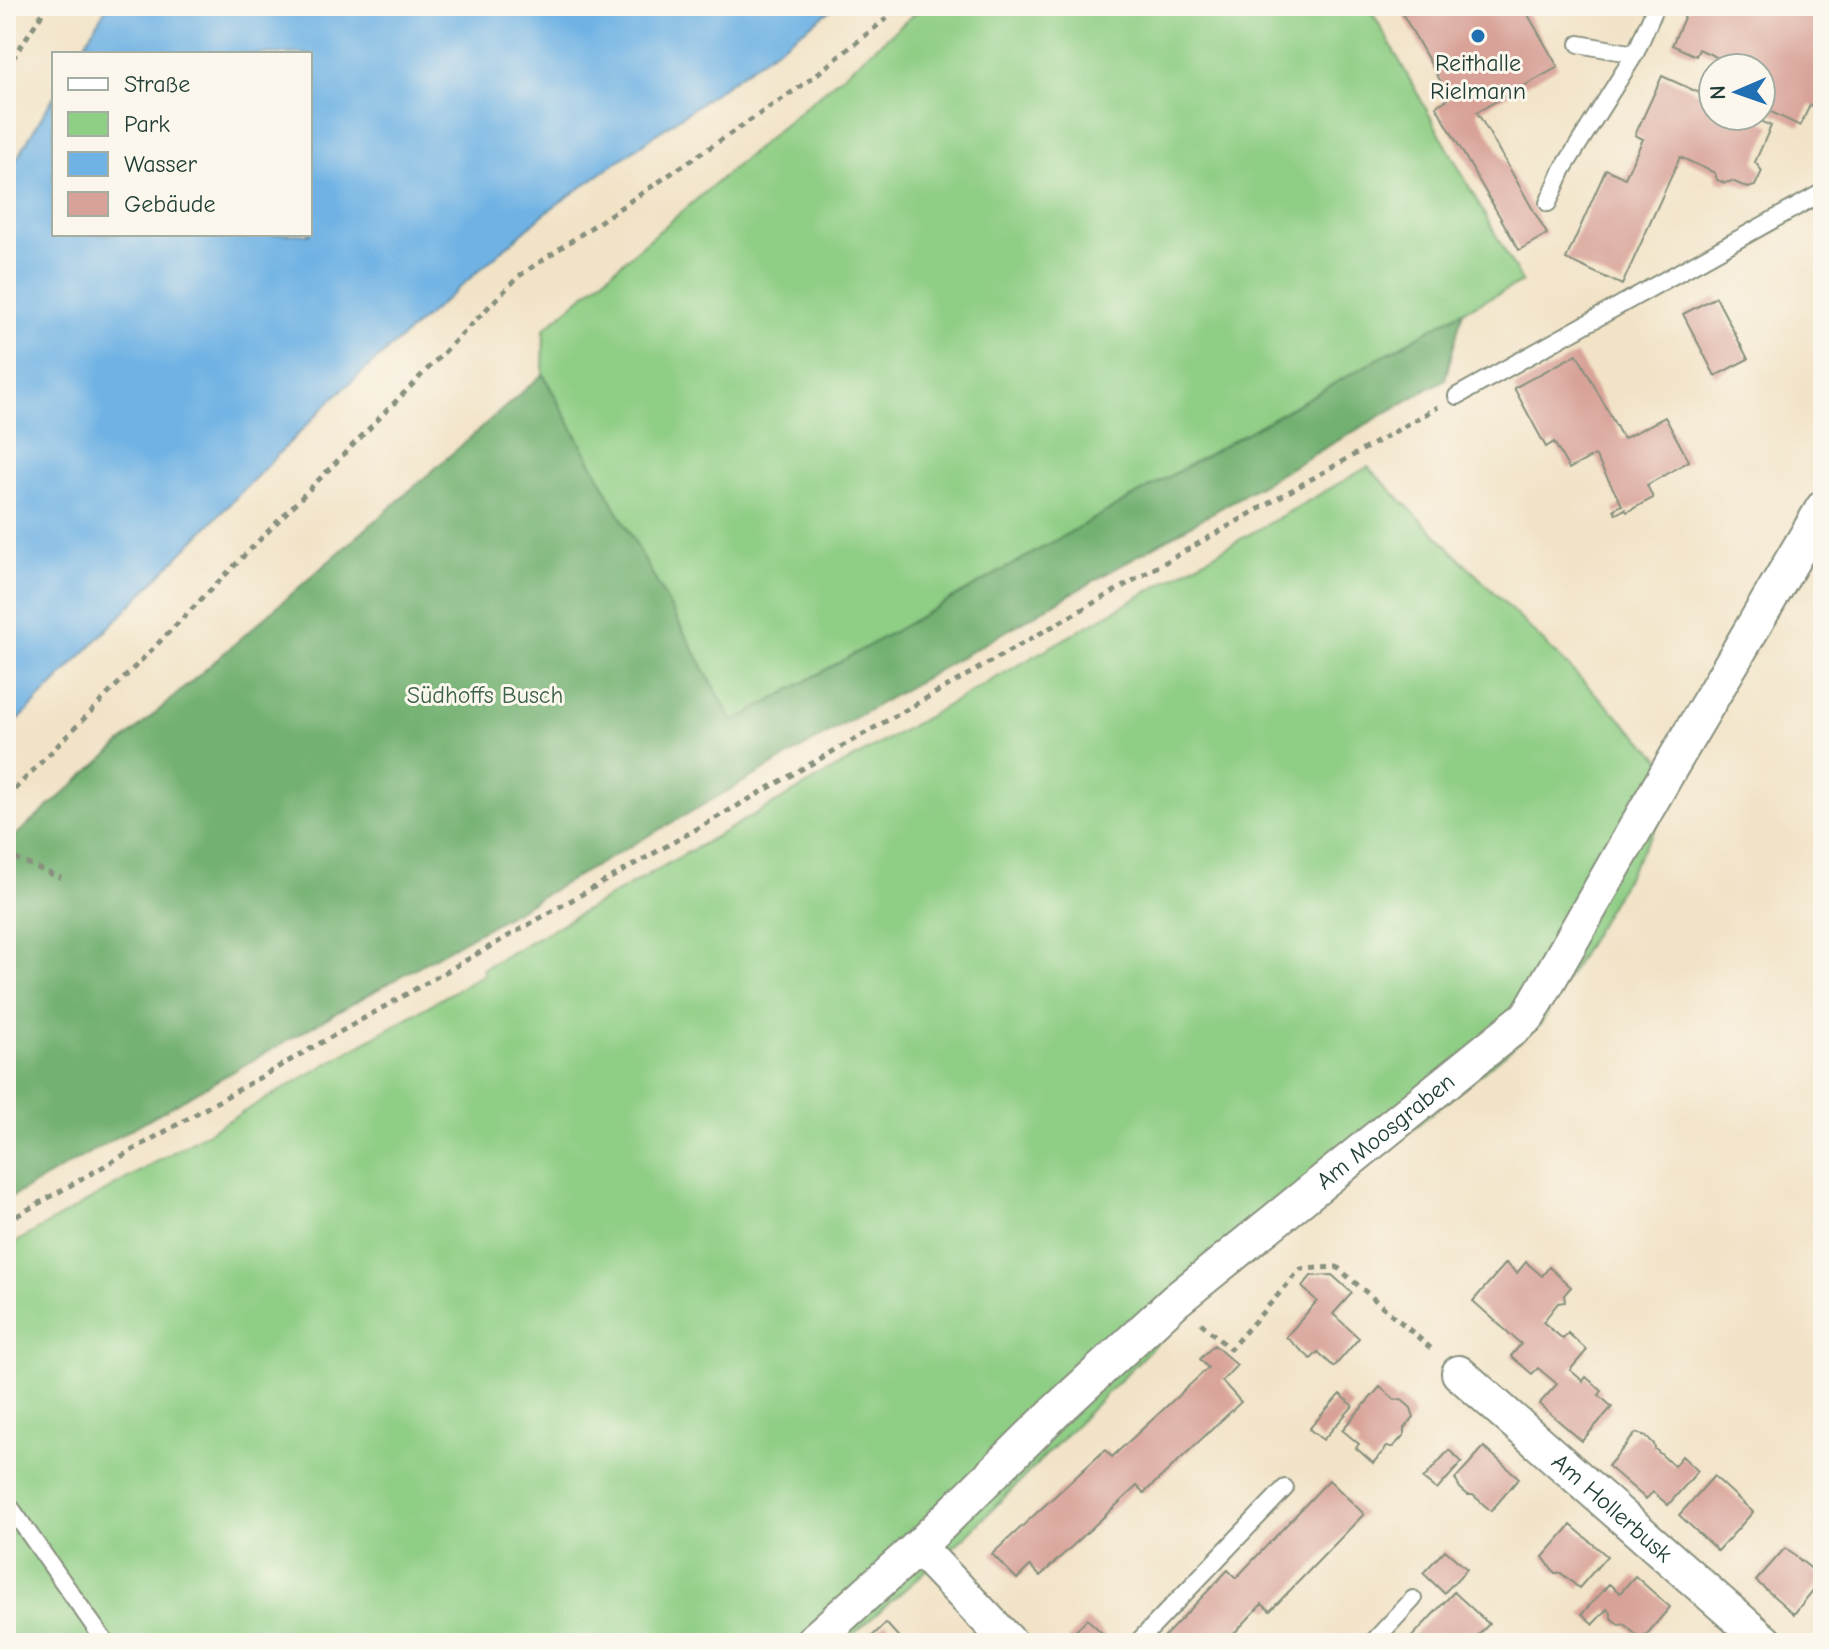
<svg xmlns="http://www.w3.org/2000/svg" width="1829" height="1649" font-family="'Comic Neue',sans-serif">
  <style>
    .green { fill: #8fce85; stroke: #57865c; stroke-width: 2 }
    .forest { fill: #73b172; stroke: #497753; stroke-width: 2 }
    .water { fill: #6fb2e4; stroke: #47788c; stroke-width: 2 }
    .building { fill: #d8a298 }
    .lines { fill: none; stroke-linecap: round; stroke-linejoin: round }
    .lane-casing { stroke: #88907e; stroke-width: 20 }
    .street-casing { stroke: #88907e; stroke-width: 38 }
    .path { stroke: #88907e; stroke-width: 5; stroke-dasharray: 6 6; stroke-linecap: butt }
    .lane { stroke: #fff; stroke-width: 16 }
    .street { stroke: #fff; stroke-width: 34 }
    .poi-dot { fill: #1f6fb2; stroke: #fbf7ec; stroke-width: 3 }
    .labels { text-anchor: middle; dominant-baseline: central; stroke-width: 6; stroke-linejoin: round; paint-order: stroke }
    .poi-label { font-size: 24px; fill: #1f3d34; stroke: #fbf7ec }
    .park-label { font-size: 24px; fill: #3b6148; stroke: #fbf7ec }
    .street-label { font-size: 24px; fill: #1f3d34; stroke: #fbf7ec }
  </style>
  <rect width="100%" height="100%" fill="#fbf7ec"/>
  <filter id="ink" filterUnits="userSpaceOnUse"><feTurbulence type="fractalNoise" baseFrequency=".0125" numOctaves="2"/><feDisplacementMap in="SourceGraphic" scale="16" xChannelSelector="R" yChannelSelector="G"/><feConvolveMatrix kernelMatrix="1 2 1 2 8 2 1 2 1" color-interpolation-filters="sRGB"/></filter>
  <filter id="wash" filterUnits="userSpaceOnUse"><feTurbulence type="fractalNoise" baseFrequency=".006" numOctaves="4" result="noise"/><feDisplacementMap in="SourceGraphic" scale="32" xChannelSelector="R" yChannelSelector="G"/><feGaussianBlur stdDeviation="1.8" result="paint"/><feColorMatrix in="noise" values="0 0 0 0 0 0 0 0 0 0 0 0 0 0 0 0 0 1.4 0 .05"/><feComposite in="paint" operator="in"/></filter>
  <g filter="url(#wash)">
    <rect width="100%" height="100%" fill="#f2e3c7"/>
    <path class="green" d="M924,6h445l153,276 -59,29 -731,412 -189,-349 1,-45z
      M1368,467l315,314 -143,244 -360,294 -213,216 -124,108h-837v-395l478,-274 -2,-5z"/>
    <path class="forest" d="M1463,311l-18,68 -705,405 -734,416v-356l537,-470 190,348z"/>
    <path class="water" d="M107,6h730l-292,207 -211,184 -328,336v-556l48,-81v138h256v-180h-231z"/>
    <g id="blocks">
      <path class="building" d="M1398,6h125l35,61 -81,45 70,122 -28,16 -83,-144 14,-8z
        M1689,6h116l11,5 2,-5h5v105l-13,-6 -10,21 -39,-19v-39h-21l-41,-19 -3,7 -24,-11z
        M1662,76l42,19 7,-13 2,1v33h38l20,10 -16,36 7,9 -7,15 -7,2 -16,-7 -7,2 -8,-3 -2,-7 -35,-16 -58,128 -56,-26 40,-90 19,9 18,-39 -8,-4z
        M1716,297l32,62 -33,17 -32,-62z
        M1577,354l46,85 42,-22 24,44 -42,24 6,13 -26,14 -2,-3 -9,5 -2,-5 8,-4 -27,-50 -26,14 -15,-27 -8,5 -32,-59z
        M1526,1262l16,14 7,-9 22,20 -7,8 1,7 -7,1 -15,19 20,17 5,-6 19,17 -17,20 13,11 3,-4 16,14 -3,4 13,12 -30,34 -43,-37 18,-20 -19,-16 -6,6 -21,-18 10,-12 -48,-43 33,-38 11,10z
        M1332,1275l20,18 -19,21 26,24 -25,29 -16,-15 -7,7 -25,-22 31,-36 -15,-14 9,-11z
        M1214,1345l23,20 -15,16 19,21 -97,91 -7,-7 -97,90 -10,-10 -13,13 -25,-25 113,-104 7,7 96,-89 -8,-9z
        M1380,1387l15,13 6,-1 10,9 3,9 -10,11v7l-11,12h-6l-14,16 -17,-15 3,-4 -17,-14z
        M1340,1394l13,12 -30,34 -14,-11z
        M1636,1433l10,3 8,8 1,5 19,17 8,-10 16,15 -30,34 -15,-13 -7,7 -38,-33z
        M1484,1447l35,31 -28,33 -18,-16h-5l-8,-7 -5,-9z
        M1449,1450l13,12 -25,28 -14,-11z
        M1714,1476l39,36 -35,39 -39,-36z
        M1329,1480l35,34 -94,97 -8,-7 -37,39h-67l70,-73 8,8z
        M1571,1525l36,31 -28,32 -18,-15h-6l-12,-16z
        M1785,1548l38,30 -29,36 -38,-33z
        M1445,1550l22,19 -23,24 -21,-20z
        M1635,1576l35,31 -28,33 -18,-16 -5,1 -8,-7v-5l-4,-4 -14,15 -11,-10 27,-30 11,9z
        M1454,1592l35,32 -18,19h-65z
        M1087,1619l11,10 14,14h-40l-4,-4z
        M886,1623l18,20h-39z"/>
    </g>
  </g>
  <g filter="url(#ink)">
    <use href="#blocks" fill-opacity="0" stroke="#88907e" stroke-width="2"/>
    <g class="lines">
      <g class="lane-casing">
        <path id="lane" d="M1579,44l56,10 21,-48
          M1548,203l15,-34 72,-115
          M1457,396l366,-204
          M6,1501l100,142
          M1137,1643l148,-155
          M1372,1643l41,-44"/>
      </g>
      <g class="street-casing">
        <g id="street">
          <path id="s1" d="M1459,1373l307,270"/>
          <path d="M918,1547l92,96"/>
          <path id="s2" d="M811,1643l107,-96 138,-136 119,-110 353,-285 142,-248 153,-260"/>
        </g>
      </g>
      <path class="path" d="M6,69l41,-63
        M6,798l513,-522 288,-194 95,-76
        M6,850l8,8 47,20
        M6,1222l1432,-815
        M1201,1323l29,26 71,-80 36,-2 97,84"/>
      <use href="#lane" class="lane"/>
      <use href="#street" class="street"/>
    </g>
  </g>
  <circle class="poi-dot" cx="1478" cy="36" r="8"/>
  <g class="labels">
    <g class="poi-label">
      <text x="1478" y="63">Reithalle<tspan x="1478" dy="28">Rielmann</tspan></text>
    </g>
    <g class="park-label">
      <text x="485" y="695">Südhoffs Busch</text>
    </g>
    <g class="street-label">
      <text stroke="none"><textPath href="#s2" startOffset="770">Am Moosgraben</textPath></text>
      <text stroke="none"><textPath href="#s1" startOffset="204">Am Hollerbusk</textPath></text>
    </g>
  </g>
  <rect width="1829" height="1649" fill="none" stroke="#fbf7ec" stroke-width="32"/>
  <rect x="52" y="52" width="260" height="184" fill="#fbf7ec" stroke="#a3ada2" stroke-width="2"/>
  <rect x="68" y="78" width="40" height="12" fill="#ffffff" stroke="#a3ada2" stroke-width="2"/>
  <text x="124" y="92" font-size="24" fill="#1f3d34">Straße</text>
  <rect x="68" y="112" width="40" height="24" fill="#8fce85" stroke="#a3ada2" stroke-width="2"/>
  <text x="124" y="132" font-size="24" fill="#1f3d34">Park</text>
  <rect x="68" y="152" width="40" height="24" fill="#6fb2e4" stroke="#a3ada2" stroke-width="2"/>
  <text x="124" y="172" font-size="24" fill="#1f3d34">Wasser</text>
  <rect x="68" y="192" width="40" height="24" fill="#d8a298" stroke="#a3ada2" stroke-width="2"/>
  <text x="124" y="212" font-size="24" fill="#1f3d34">Gebäude</text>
  <g transform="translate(1737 92) rotate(268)"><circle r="38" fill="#fbf7ec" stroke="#a3ada2" stroke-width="2"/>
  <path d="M0-6L14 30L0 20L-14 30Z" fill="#1f6fb2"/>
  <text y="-12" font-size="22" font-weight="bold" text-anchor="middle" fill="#1f3d34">N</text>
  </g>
</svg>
